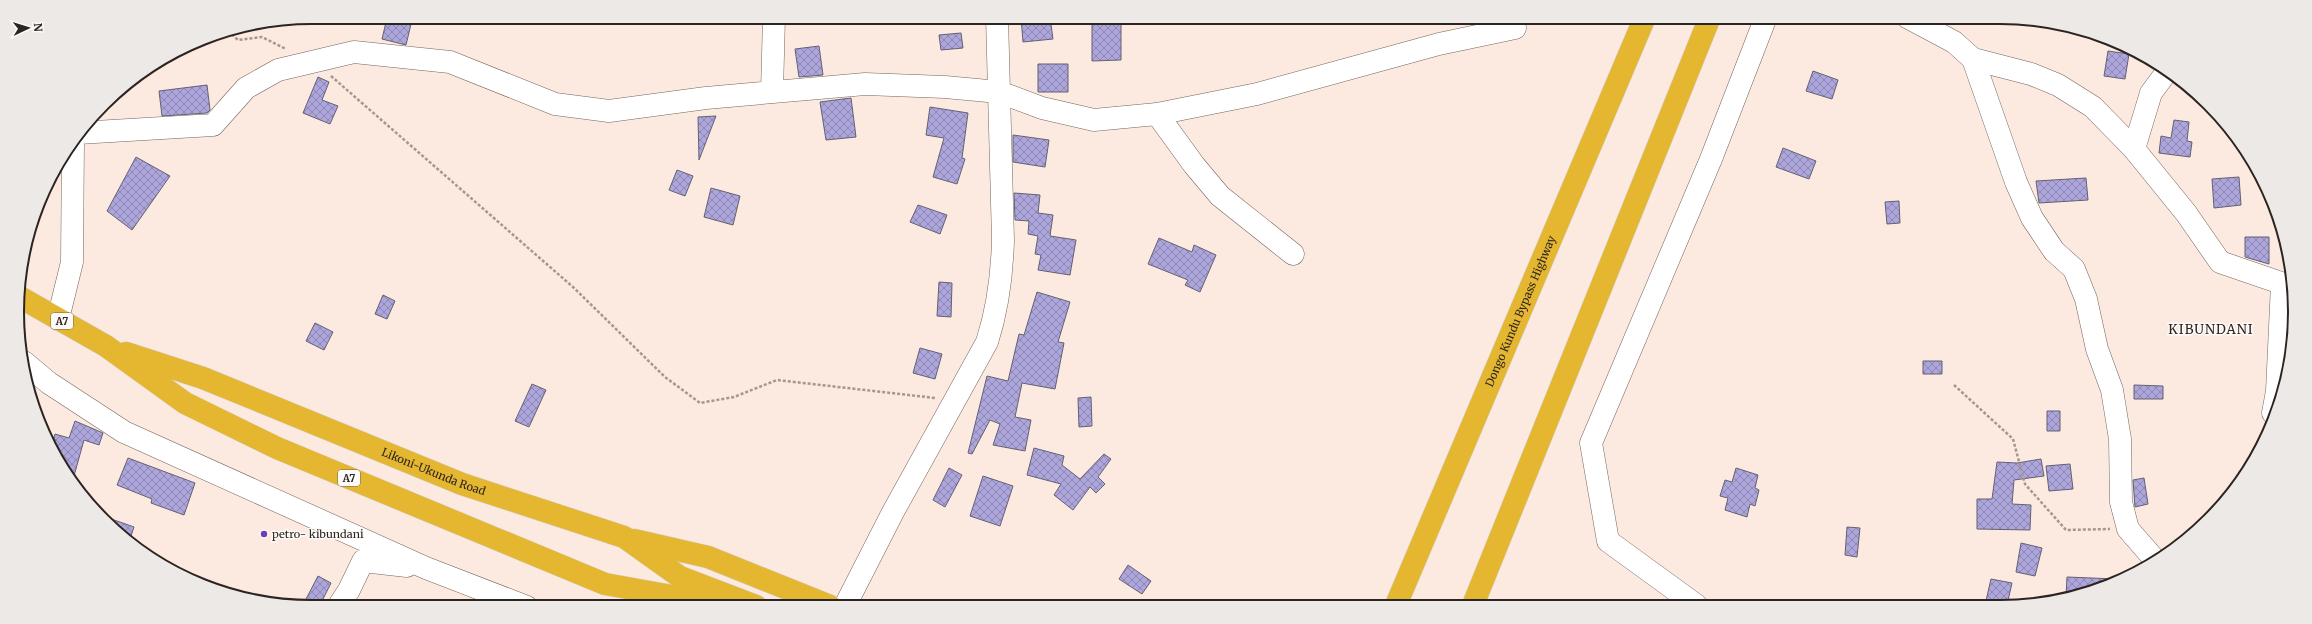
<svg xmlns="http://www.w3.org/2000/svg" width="2312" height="624" font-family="Merriweather,serif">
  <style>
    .building { fill: url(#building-cross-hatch); stroke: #636171 }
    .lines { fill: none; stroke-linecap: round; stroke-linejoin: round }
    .minor-casing { stroke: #75655c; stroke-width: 23 }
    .highway-casing { stroke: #d0cfce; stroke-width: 23 }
    .path { stroke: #a4978f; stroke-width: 2.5; stroke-dasharray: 3 2; stroke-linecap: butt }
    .minor { stroke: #fff; stroke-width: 22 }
    .highway { stroke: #e5b630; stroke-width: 22 }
    .poi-dot { fill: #6f3db4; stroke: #fefaf8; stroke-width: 1.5 }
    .labels { text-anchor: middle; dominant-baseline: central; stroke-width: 3; stroke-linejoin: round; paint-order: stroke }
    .shield { fill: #fefaf8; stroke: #6a6462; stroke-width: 1 }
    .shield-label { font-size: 10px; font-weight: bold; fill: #2b2421 }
    .street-label { font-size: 11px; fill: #2b2421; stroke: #fefaf8 }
    .poi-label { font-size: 11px; fill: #2b2421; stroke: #fefaf8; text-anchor: start }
    .quarter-label { font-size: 13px; letter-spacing: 1px; fill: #2b2421; stroke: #fefaf8 }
    .rim { fill: none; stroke: #2b2421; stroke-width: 2 }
  </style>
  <defs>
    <pattern id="building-cross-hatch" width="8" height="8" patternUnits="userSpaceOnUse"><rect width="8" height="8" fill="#ada6dc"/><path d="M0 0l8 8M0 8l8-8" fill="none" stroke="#8d87b2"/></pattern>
  </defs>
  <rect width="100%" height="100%" fill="#fce9df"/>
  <path class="building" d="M1021,17h29l3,22 -30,3z
    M1092,17h29v43l-29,1z
    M387,18l24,6 -5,21 -24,-6z
    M961,33l2,15 -22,2 -2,-15z
    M819,46l4,29 -24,2 -4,-28z
    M2108,51l21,3 -4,25 -21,-3z
    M1038,64h30v28h-30z
    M1813,71l25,9 -6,19 -26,-8z
    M318,77l11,5 -7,18 16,6 -8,18 -27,-11z
    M207,85l3,25 -3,3 -45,3 -3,-25z
    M851,98l5,39 -30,3 -6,-38z
    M930,107l38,6 -6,45 3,1 -8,25 -24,-7 11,-39 -18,-3z
    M716,116l-17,44 -1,-43z
    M2174,120l15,2 -2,19 5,1 -2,15 -31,-4 2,-17 10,2z
    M1013,135l36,5 -4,27 -32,-5z
    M1783,148l33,13 -7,18 -33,-12z
    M136,157l34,19 -38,54 -25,-19z
    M677,170l16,6 -8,20 -16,-6z
    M2239,177l2,28 -27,3 -2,-29z
    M2086,178l2,22 -49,3 -3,-22z
    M711,188l29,8 -7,29 -29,-8z
    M1014,193l26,2 -2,18 15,2 -3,21 26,4 -6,35 -32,-5 3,-15 -6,-1 3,-18 -10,-2 1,-13 -14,-1z
    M1899,201l1,22 -13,1 -2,-22z
    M918,205l29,10 -7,19 -30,-12z
    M2245,237h24v27l-24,-7z
    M1159,238l33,14 2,-7 22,10 -16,37 -15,-7 3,-5 -40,-16z
    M939,282l13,1 -1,34 -14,-1z
    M1037,292l33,10 -12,40 6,1 -9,46 -33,-6 -7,34 16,3 -6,31 -32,-6 7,-21 -10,-4 -18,34 -4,-1 19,-77 21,5 11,-47 5,1z
    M383,295l12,6 -8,18 -12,-5z
    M315,323l18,9 -9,18 -18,-9z
    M920,348l22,6 -7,25 -22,-6z
    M1923,361h19v13h-19z
    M532,384l14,6 -17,37 -14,-6z
    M2134,385l29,1v13h-29z
    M1091,397l1,29 -13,1 -1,-29z
    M2047,411h13v20h-13z
    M75,421l28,12 -4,12 -15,-5 -12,43 -21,-35 4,-14 14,4z
    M1034,448l30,8 -2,9 18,14 24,-25 7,5 -13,18 7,7 -9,9 -6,-6 -17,23 -19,-15 7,-11 -34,-9z
    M128,458l67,25 -11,32 -33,-12 1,-4 -35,-14z
    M2041,459l3,17 -30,4 -2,24 19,1 -1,25 -53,-1v-30h15l5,-37 20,1z
    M2070,464l3,25 -24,2 -3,-25z
    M949,468l13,7 -17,32 -12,-7z
    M1736,468l22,7 -3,13 4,2 -4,16 -5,-2 -3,13 -22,-7 3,-12 -8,-2 5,-16 7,2z
    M983,476l30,10 -13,40 -30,-10z
    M2144,478l4,26 -13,3 -2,-27z
    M100,515l34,12 -5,15 -12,-8z
    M1847,527l13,1 -3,29 -12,-2z
    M2021,543l21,5 -7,28 -19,-4z
    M1128,565l23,16 -9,13 -23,-15z
    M318,576l13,7 -12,24 -14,-6z
    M2067,577l49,2v2l-50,15z
    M1991,579l21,4 -5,22h-22z"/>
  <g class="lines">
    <g class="minor-casing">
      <path id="minor" d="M1907,17l47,25 19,17 43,123 16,36 22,33 20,18 12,30 11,50 15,41 8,49 1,63 7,27 27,31
        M1973,59l58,15 27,11 35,22 41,42 52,64 34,49 73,25
        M772,92l2,-75
        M1157,114l37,51 26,31 73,58
        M78,133l135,-8 33,-37 32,-18 76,-18 96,10 105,42 54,7 97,-13 159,-14 80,3 54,5 43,16 52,12 63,-6 100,-20 182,-50 76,-16
        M2134,149l17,-56 17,-23
        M58,319l14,-57 1,-122
        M24,362l25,21 75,49 302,136 101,39
        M2273,413l4,-22 5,-107
        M1696,605l-88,-64 -17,-98 120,-284 55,-142
        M845,606l48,-94 94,-170c11,-34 15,-66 16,-102l-6,-223
        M338,607l11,-17 14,-29 44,5"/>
    </g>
    <g class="highway-casing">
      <g id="highway">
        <path d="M18,296l88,50 79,57 92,45 328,136 67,12 26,10"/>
        <path id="s1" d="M126,353l77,25 259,106 162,53 56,40 76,29"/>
        <path d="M634,540l74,17 122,49"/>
        <path id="s2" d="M1396,605l249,-588"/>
        <path d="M1473,605l237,-588"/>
      </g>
    </g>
    <path class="path" d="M228,31l10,9 24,-3 24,12
      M331,76l242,211 92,90 35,26 34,-6 43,-17 158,18
      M1954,385l59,54 12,45 41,46 44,-1"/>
    <use href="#minor" class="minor"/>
    <use href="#highway" class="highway"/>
  </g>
  <circle class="poi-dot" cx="264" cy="534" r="4"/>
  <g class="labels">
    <g class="shield">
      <rect x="51" y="313" width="22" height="16" rx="3"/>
      <rect x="338" y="470" width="22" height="16" rx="3"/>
    </g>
    <g class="shield-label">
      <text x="62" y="321">A7</text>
      <text x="349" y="478">A7</text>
    </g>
    <g class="street-label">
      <text stroke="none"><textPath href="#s2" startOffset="319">Dongo Kundu Bypass Highway</textPath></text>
      <text stroke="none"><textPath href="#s1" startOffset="330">Likoni-Ukunda Road</textPath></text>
    </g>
    <g class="poi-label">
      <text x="272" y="534">petro- kibundani</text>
    </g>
    <g class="quarter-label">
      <text x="2211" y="329">KIBUNDANI</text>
    </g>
  </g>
  <path d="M0 0H2312V624H0ZM312 24H2000A288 288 0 0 1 2288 312V312A288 288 0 0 1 2000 600H312A288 288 0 0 1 24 312V312A288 288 0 0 1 312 24Z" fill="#ede9e7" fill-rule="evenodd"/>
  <path class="rim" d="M312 24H2000A288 288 0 0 1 2288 312V312A288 288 0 0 1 2000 600H312A288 288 0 0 1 24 312V312A288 288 0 0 1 312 24Z"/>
  <g transform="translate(28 28) rotate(86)" stroke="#fefaf8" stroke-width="3" paint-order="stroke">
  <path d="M0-3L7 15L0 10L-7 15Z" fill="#2b2421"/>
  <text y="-6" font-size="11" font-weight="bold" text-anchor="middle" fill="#2b2421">N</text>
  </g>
</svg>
